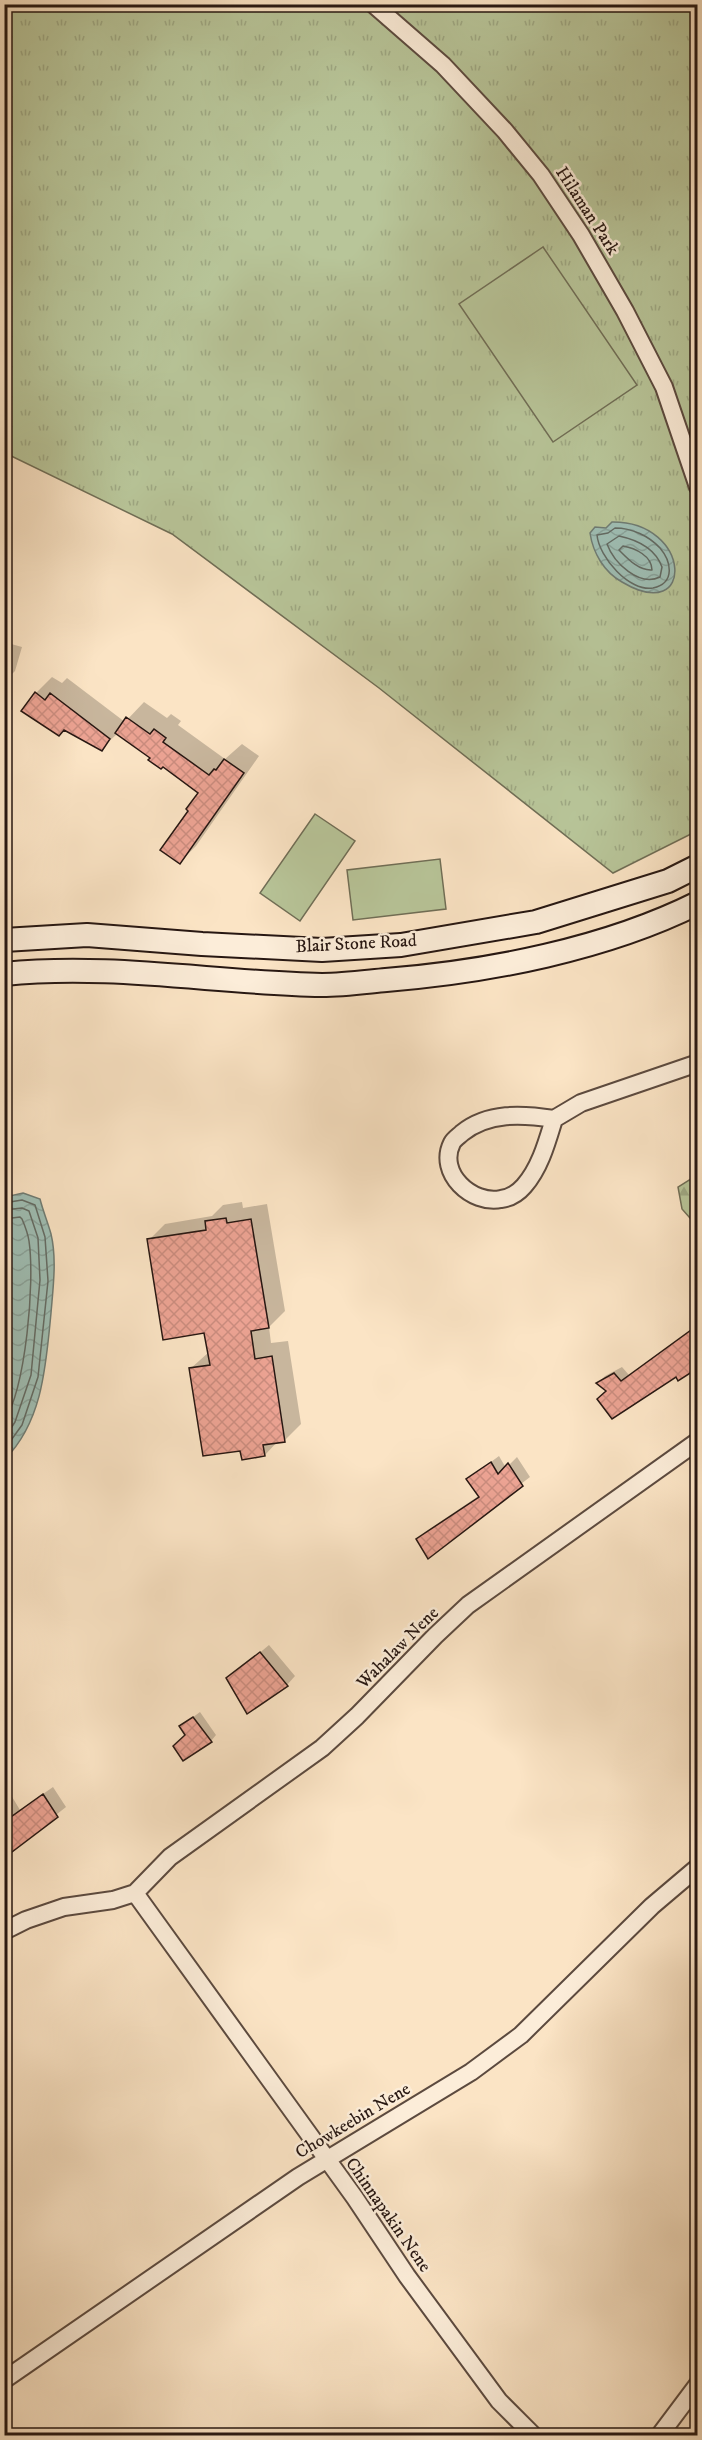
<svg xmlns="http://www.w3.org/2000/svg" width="702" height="2440" font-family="'IM FELL DW Pica',serif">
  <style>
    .grass { fill: url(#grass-tufts); stroke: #706e56; stroke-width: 1.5 }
    .forest { fill: url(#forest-firs); stroke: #706e56; stroke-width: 1.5 }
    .park { fill: #b8c599; stroke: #706e56; stroke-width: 1.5 }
    .water { fill: url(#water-waves); stroke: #6f7c74; stroke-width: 1.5 }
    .shadow { fill: #0003 }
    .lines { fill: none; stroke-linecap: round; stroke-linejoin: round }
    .shore { stroke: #636b64; stroke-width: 1.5 }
    .building { fill: url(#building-cross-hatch); stroke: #271712; stroke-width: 1.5 }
    .street-casing { stroke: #5c4a3f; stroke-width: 20 }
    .secondary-casing { stroke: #271712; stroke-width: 26 }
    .street { stroke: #fcedd9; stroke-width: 16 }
    .secondary { stroke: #fcedd9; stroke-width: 22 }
    .labels { text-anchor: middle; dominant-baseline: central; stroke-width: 5; stroke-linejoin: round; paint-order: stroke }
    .street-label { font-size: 18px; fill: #271712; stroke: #fcedd9 }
  </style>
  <defs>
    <pattern id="grass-tufts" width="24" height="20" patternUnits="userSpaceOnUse" patternTransform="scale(1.5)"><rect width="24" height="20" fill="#b8c599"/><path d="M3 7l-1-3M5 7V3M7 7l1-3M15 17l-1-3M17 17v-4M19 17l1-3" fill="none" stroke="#9ea883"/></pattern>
    <pattern id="forest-firs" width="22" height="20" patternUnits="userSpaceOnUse" patternTransform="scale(1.5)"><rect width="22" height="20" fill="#b8c599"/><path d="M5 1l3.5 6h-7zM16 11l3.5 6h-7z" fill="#9ea883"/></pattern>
    <pattern id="water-waves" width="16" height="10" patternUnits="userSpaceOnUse" patternTransform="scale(1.5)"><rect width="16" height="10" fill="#9fbfb5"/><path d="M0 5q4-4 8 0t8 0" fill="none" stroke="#89a39b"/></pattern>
    <pattern id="building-cross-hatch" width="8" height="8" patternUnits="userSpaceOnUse" patternTransform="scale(1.5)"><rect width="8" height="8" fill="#eca393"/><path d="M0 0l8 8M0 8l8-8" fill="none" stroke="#ca8c7e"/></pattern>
  </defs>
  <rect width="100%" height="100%" fill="#fbe4c5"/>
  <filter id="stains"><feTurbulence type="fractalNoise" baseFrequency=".00333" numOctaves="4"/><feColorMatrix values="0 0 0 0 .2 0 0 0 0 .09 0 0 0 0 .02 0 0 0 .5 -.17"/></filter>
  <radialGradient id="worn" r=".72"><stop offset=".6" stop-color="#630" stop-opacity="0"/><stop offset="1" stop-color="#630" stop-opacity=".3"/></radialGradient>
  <path class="grass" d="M4,5h693v826l-84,42 -234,-185 -207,-154 -167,-81z"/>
  <path class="forest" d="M697,1175v51l-15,-17 -4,-22z"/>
  <path class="park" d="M543,247l94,138 -84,57 -94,-138z
    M315,814l40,27 -55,80 -40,-28z
    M440,859l6,50 -93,11 -6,-50z"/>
  <path class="water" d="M612,522c80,-1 84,104 10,60 -18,-10 -29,-29 -32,-49l5,-6 11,1z
    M23,1193l17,6c3,12 8,24 11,35 6,25 2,54 0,79 -5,51 -8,108 -46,146v-262z"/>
  <path class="shadow" d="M4,642l18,5 -7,24 -11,11z
    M52,677l10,6 5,-5 58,44 19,-20 23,16 4,-4 10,7 -3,4 47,34 17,-15 17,12 -63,90 -16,16 10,-51 10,-19 -82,-59 -17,16 -36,-20 -29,-36z
    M242,1202l1,6 24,-4 18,107 -16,16 2,16 17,-2 13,83 -16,16 -7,1 -13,14 -24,-6 -51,-80 19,-17 -3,-21 -57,-91 16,-16 47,-8 11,-11z
    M698,1325v41l-22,9 -69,16 -9,-8 7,-7 17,-9 7,8z
    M499,1456l7,12 11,-11 13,20 -102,79 -10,-16 7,-8 55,-37 -12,-16z
    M269,1645l26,31 -8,9 -59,-6z
    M200,1712l16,23 -5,6 -24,-6 -6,-9z
    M53,1787l13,20 -62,49v-57l7,-4 9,15z"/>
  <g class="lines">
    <path class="shore" d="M615,528c17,0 34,8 45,20 11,13 16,35 -7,40 -24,4 -54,-31 -56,-53l11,-2z
      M619,536c19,4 36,12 43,31l-2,10c-21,10 -46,-14 -53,-33z
      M623,546c12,2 29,10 29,24 -13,1 -24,-11 -33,-20z
      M4,1203l18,-3 13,5 10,32 3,44 -10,96 -16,48 -18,25
      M4,1210l18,-2 7,3 9,27 2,42 -9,95 -16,47 -11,17
      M4,1219l16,-2 2,2c3,7 6,15 7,22 6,41 -3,146 -25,181"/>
  </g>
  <path class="building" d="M35,692l10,8 5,-7 60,46 -8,12 -38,-21 -5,6 -38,-25z
    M126,717l24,17 4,-5 12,9 -3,4 46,33 5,-6 2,1 8,-11 20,14 -64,91 -20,-14 28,-39 -2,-2 12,-16 -35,-26 -2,2 -13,-9 2,-2 -35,-25z
    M226,1218l1,5 24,-4 18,109 -18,3 4,28 17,-3 13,86 -22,3 2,11 -23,4 -2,-9 -37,5 -14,-88 21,-3 -6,-32 -41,7 -16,-101 59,-9 -1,-9z
    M698,1325v43l-20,13 -2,-4 -64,42 -15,-20 9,-8 -10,-8 18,-10 7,8z
    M491,1462l7,12 10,-11 15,23 -95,73 -12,-20 63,-42 -13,-18z
    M260,1652l28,34 -41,28 -21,-36z
    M193,1717l19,25 -29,19 -10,-15 12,-11 -6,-9z
    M43,1794l15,23 -54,41v-36z"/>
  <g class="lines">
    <g class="street-casing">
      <path id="street" d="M373,4l70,61 62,66 36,44 40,60 44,76 39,76 34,100
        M554,1119c-7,23 -14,49 -30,67 -6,7 -15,12 -23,13 -29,6 -64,-26 -49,-56 2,-4 7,-7 10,-10 26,-21 60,-19 92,-14l27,-16 117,-40
        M135,1893l220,305 52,78 92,125 35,35
        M4,1931l22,-11 38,-13 49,-7 22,-7 35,-36 152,-109 35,-32 78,-80 33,-31 230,-164
        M4,2380l294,-203 173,-105 50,-37 131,-129 46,-39
        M659,2436l39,-52"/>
    </g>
    <g class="secondary-casing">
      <path id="secondary" d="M4,940l83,-5 115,9 120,6 79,-5 135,-23 132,-41 30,-15
        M4,974c107,-11 212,9 318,11 21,0 43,-3 64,-5 102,-8 220,-31 312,-77"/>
    </g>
    <use href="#street" class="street"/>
    <use href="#secondary" class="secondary"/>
  </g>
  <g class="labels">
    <g class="street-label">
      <text transform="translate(587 211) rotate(57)">Hilaman Park</text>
      <text transform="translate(356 944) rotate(-3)">Blair Stone Road</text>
      <text transform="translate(398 1648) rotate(-45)">Wahalaw Nene</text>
      <text transform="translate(353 2121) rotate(-31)">Chowkeebin Nene</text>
      <text transform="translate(388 2215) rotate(55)">Chinnapakin Nene</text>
    </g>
  </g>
  <rect width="702" height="2440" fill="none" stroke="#fbe4c5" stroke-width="24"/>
  <rect x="6" y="6" width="690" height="2428" fill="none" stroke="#271712" stroke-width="3"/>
  <rect x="12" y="12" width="678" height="2416" fill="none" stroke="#271712" stroke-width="1.5"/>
  <rect width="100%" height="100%" filter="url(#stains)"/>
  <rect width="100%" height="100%" fill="url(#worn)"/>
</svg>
